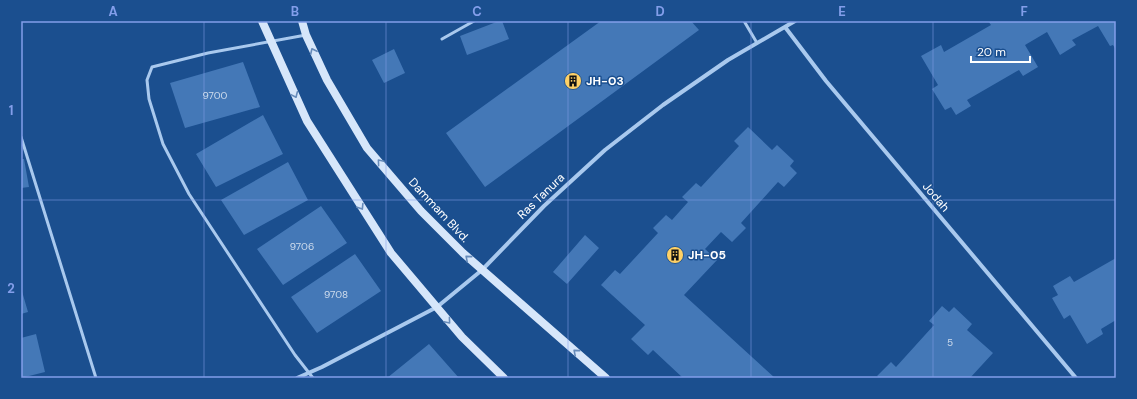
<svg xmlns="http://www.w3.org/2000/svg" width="1137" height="399" font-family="'DM Sans',sans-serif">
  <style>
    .building { fill: #4478b7 }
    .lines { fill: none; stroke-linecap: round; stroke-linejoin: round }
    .service { stroke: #a9c9ee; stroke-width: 3 }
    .minor { stroke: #a9c9ee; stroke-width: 4 }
    .secondary { stroke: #d6e6fa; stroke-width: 8 }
    .oneway { stroke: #668bba }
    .grid { fill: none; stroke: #839eea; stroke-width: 1; stroke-opacity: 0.55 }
    .labels { text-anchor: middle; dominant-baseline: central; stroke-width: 3; stroke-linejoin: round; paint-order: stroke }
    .number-label { font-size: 10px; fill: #d0dded }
    .poi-label { font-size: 12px; font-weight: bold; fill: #fff; stroke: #1b4f8f; text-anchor: start }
    .street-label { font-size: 12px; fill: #fff; stroke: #1b4f8f }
    .neatline { fill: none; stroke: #839eea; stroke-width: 1.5 }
    .grid-label { font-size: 13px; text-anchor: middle; font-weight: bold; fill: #839eea }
  </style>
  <rect width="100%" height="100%" fill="#1b4f8f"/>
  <path class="building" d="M499,21h3l7,18 -42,16 -7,-19z
    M601,21h90l8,9 -214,157 -39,-54z
    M988,21h128v29l-3,-5 -3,1 -12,-20 -26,14 4,5 -16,10 -13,-23 -22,13 13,22 -15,9 -4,-6 -52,30 4,6 -15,9 -5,-8 -6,3 -13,-21 6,-4 -17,-29 20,-11 3,7 47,-27z
    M394,49l11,24 -21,10 -12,-23z
    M243,62l17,45 -75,21 -15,-45z
    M263,115l20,39 -67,33 -20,-33z
    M748,127l24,23 5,-5 17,16 -4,5 7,7 -13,14 -6,-5 -37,41 5,5 -14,14 -11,-10 -16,17 12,11 -33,35 91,83h-92l-30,-28 -5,5 -17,-16 14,-14 -44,-40 14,-15 5,4 38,-41 -5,-5 13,-13 6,5 16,-18 -6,-5 14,-14 5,4 38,-41 -5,-5z
    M21,159h3l5,28 -8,1z
    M288,162l20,38 -64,35 -23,-35z
    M321,206l26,37 -64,42 -26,-36z
    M585,235l14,13 -32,36 -14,-12z
    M355,254l26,37 -64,42 -26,-36z
    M1116,258v62l-15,9 2,5 -16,10 -17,-29 -6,4 -12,-21 6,-3 -5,-9 17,-10 4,6z
    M21,288l7,24 -7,2z
    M942,306l7,6 5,-5 18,17 -5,6 26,23 -23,25h-90l-3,-2 14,-14 5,5 38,-42 -5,-4z
    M36,334l9,38 -24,6v-40z
    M429,344l30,34h-72z"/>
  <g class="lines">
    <path class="service" d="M744,21l13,22
      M306,35l-98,18 -56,14 -5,13 2,19 14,45 26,50 106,161 18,23
      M442,39l32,-18
      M21,137l75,241"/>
    <path class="minor" d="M785,27l41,54 250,297
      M297,378l25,-11 115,-60 45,-37 62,-64 61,-56 58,-45 65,-45 67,-39"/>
    <path class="secondary" d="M262,21l45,100 84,132 71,84 42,41
      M302,21l4,14 21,45 40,68 54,63 42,42 143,125"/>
  </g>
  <defs><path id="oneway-chevron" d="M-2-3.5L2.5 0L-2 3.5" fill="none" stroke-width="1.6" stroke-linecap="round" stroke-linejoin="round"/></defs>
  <g class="oneway">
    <use href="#oneway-chevron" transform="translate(313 51) rotate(-115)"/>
    <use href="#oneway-chevron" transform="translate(295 95) rotate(66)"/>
    <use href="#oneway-chevron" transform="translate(380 162) rotate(-130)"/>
    <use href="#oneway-chevron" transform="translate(361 207) rotate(58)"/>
    <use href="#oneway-chevron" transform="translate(468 258) rotate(-139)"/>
    <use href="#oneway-chevron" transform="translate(448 321) rotate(50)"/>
    <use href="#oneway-chevron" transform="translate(576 352) rotate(-139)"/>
  </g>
  <path class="grid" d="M204,21v357M386,21v357M568,21v357M751,21v357M933,21v357M21,200h1095"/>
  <defs>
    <g id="building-disc" transform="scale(0.9)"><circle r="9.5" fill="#ffd166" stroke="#1b4f8f"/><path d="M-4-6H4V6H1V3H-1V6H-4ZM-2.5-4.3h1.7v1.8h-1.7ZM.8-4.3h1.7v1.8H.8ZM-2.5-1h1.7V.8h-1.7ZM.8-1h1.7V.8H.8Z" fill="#111"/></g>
  </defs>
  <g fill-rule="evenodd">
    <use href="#building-disc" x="573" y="81"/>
    <use href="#building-disc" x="675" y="255"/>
  </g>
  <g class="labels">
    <g class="number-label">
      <text x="215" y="95">9700</text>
      <text x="302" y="246">9706</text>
      <text x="336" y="294">9708</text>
      <text x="950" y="342">5</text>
    </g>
    <g class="poi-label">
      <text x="586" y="81">JH-03</text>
      <text x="688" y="255">JH-05</text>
    </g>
    <g class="street-label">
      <text transform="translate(541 196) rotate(-44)">Ras Tanura</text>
      <text transform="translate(936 197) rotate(50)">Jodah</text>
      <text transform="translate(439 210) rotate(47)">Dammam Blvd.</text>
    </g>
  </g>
  <rect width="1137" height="399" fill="none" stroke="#1b4f8f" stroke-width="44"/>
  <path d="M971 56v6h59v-6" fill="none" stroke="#ffffff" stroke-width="2"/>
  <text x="977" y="56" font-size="12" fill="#ffffff" stroke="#1b4f8f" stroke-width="3" paint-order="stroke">20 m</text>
  <rect x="22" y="22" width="1093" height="355" class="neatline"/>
  <g class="grid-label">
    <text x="113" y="16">A</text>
    <text x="295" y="16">B</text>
    <text x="477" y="16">C</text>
    <text x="660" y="16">D</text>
    <text x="842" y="16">E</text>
    <text x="1024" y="16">F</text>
    <text x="11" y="115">1</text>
    <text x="11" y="293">2</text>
  </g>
</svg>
